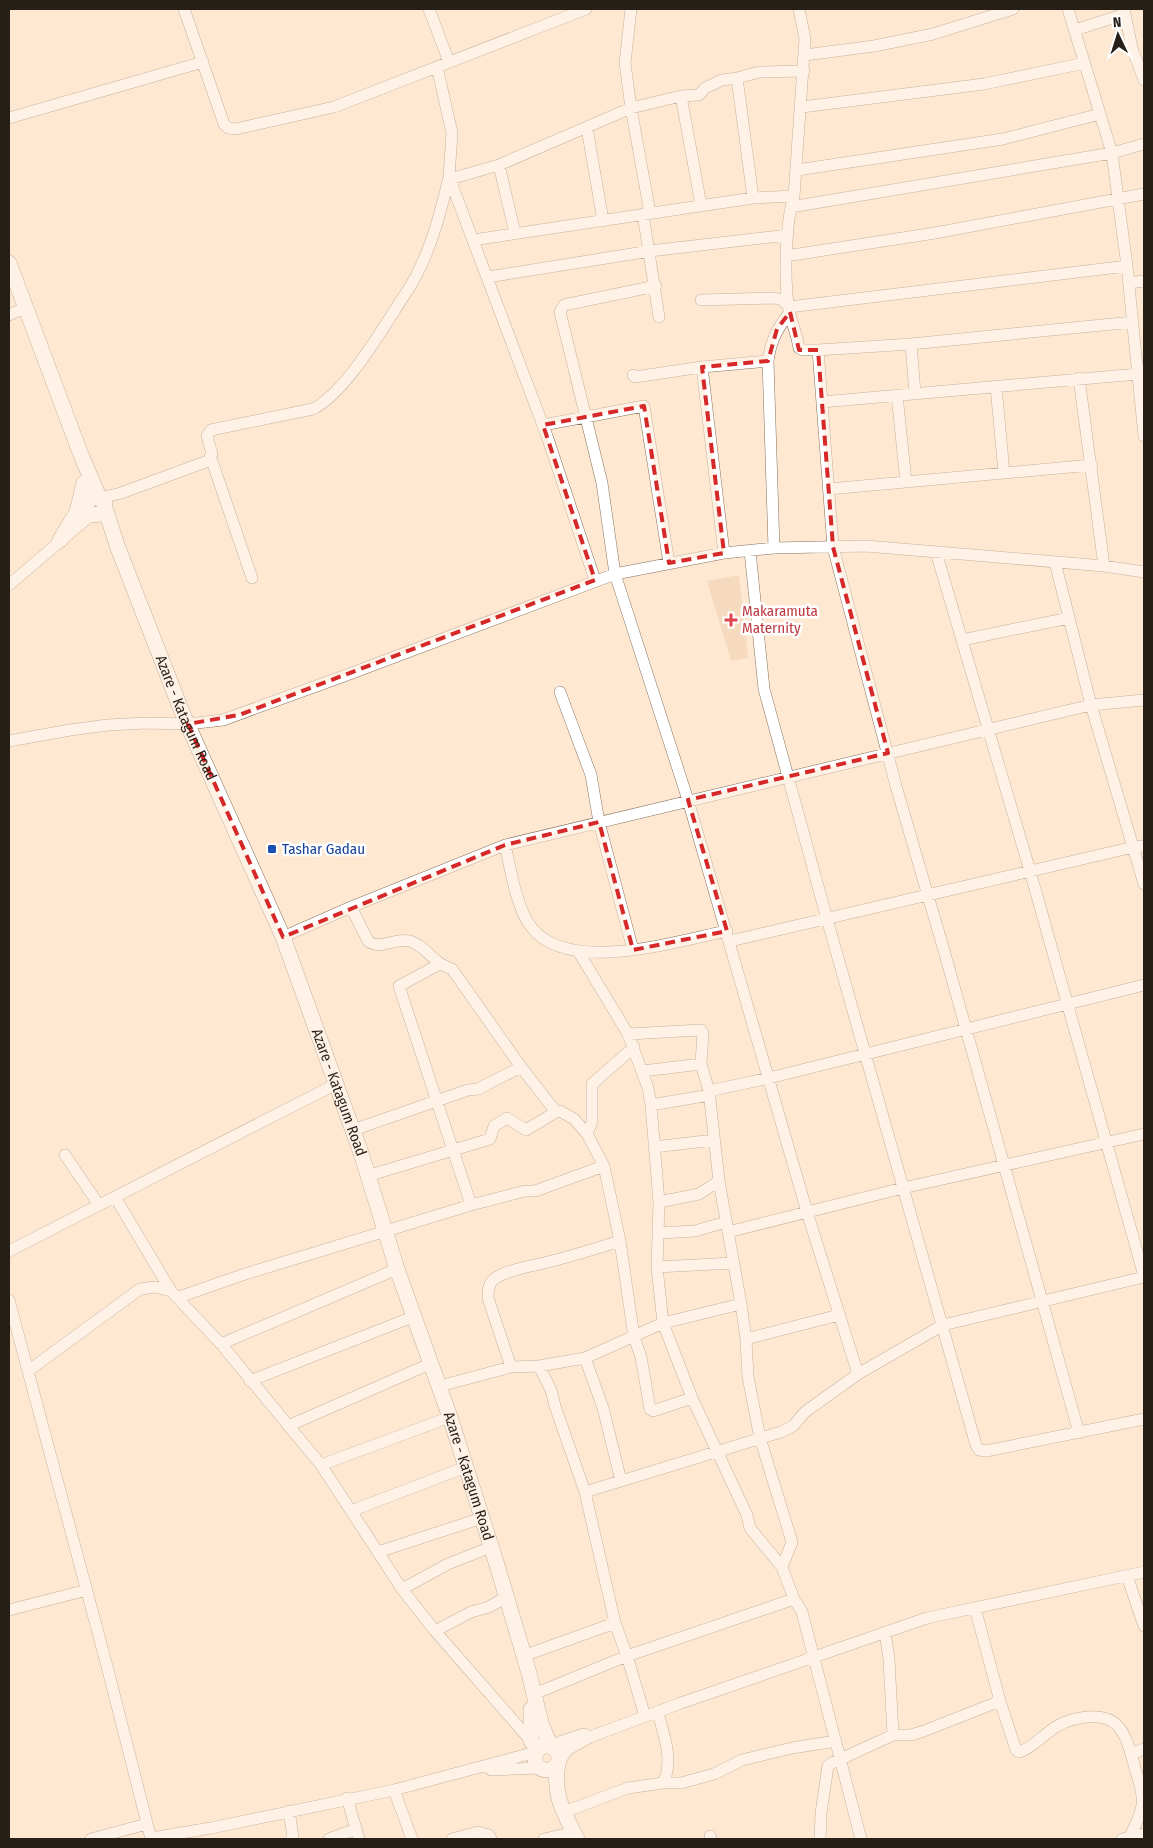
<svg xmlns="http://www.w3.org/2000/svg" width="1153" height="1848" font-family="'Fira Sans Condensed',sans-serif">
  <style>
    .built { fill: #f6dabf }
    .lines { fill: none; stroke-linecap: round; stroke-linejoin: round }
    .minor-casing { stroke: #85725e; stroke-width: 12 }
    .major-casing { stroke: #85725e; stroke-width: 16 }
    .minor { stroke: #fff; stroke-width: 11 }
    .major { stroke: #fff; stroke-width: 15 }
    .marked { fill: none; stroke: #d62828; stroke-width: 4; stroke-dasharray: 10 6; stroke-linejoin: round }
    .health-dot { fill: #e0444e; stroke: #fff; stroke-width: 2 }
    .transit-dot { fill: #1a4fb4; stroke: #fff; stroke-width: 2 }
    .labels { text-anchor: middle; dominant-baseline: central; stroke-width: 5; stroke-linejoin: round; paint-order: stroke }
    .health-label { font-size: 15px; fill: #be3a42; stroke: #fff; text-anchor: start }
    .street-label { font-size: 15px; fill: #261f17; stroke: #fff }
    .transit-label { font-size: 15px; fill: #164399; stroke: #fff; text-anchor: start }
  </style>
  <rect width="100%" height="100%" fill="#fee8d2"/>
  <path class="built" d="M739,575l9,83 -17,3 -24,-80z"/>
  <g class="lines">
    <g class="minor-casing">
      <path id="minor" d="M184,9l40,115 4,4 8,1 98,-22 252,-98
        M429,9l20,53
        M631,9l-6,54 6,45 19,105
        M799,9l6,30 -11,157c-9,28 -10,85 -5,115 3,12 8,24 10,37l4,2h15l93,-6 222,-22
        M1068,9l44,144 15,113 17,170
        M1124,9l8,39 12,32
        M1075,30l50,-16
        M805,55l69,-9 59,-12 80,-25
        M437,67l15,66 -3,44 98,259 48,144
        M737,78l16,120
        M681,96l20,109
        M802,107l182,-23 101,-21
        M9,118l194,-56
        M587,128l16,93
        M499,165l16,68
        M797,170l206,-31 97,-25
        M450,179l49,-14 132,-57 50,-12 18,-1 6,-7 17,-8 15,-2 22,-6 45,-1
        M791,207l321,-54 32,-9
        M643,214l16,103
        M473,240l280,-42 41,-2
        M786,256l149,-23 209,-39
        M488,277l162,-26 138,-16
        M1129,283l15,-2
        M701,300l73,-2 9,2 6,7
        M789,307l338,-41
        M9,315l18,-8
        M911,344l4,49
        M818,350l15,197 63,239 49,168 134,479
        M702,367l22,186
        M633,375l2,2 67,-10 66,-6
        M1079,378l25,188
        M996,386l8,87
        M897,395l9,87
        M822,402l316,-28 5,-4
        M543,425l101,-19 25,157
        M211,458l41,120
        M829,489l263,-24
        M100,498l21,-5 87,-32 4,-7 -5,-18 4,-6 102,-21c31,-16 63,-70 82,-99 7,-12 16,-23 22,-36 16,-31 24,-64 32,-97
        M774,548l-6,-187c3,-21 9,-32 22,-49
        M750,551l14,138 63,230 149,526 3,5 7,1 158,-32
        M936,552l94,319 114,405
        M1055,562l36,143 53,179
        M9,585l82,-70
        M962,640l107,-22
        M560,692l31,83 8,47 34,128
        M9,741l61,-11 38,-5 38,-2 42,1 35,-4 121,-44 271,-102 109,-21 50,-5 92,-2 238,20 40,6
        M505,845c6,25 11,63 27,83 38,47 145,13 195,3
        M351,907l17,34c13,10 27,-4 42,0 11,3 19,14 28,21 4,3 9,5 14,7l69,98 35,45
        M283,937l68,-30 154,-62 586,-140 53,-5
        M730,941l404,-94 10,-1
        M578,951l50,83 20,54 3,17 8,97 -2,65 6,56 29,75 55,117 3,13 32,39 12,32 8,13 59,227
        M440,964l-41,22 72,219
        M628,1034l73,-4 2,3 -2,31
        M643,1071l58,-7 8,27 10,90 22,123 5,35 2,38 12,61 32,104 -10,25
        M709,1091l60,-13 375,-93
        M651,1105l59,-10
        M353,1130l115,-40 10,-1 43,-22
        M587,1134l5,-12v-38l42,-37
        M654,1147l60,-7
        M65,1155l34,50
        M367,1176l123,-37 4,-13 13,-8 19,12 30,-18 4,-1 14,8 13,15 17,32 16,75 14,96 7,20 9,52 3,2 39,-13
        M115,1197l56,94 50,53 100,121 81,124 33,42 96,110
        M659,1202l40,-8 20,-13
        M728,1232l175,-44 241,-54
        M659,1233l36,-2 31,-9
        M9,1251l327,-167
        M657,1267l77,-4
        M179,1297l63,-22 229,-70 54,-14h10l69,-25
        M9,1300l99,370 43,169
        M746,1339l93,-24
        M221,1344l176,-75
        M585,1358l18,50 18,73
        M539,1366l12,24 4,16 30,86
        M511,1367l-23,-69c0,-6 0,-13 5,-18 10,-10 45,-15 59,-19 23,-6 46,-13 68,-20
        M28,1371l112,-82 15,-2 16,4
        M858,1374l85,-49 201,-48
        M250,1381l165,-65
        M440,1386l71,-19 28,-1 46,-8 78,-35 78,-19
        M288,1426l144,-63
        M321,1465l129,-48
        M351,1511l115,-44
        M378,1552l104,-34
        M1127,1576l17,50
        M402,1589l46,-25 43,-17
        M975,1608l25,93 16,49 4,2c21,-9 29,-27 55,-33 44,-10 50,12 60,49 3,11 9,25 7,37 -1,10 -8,22 -12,32
        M9,1610l78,-20
        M435,1631l36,-19 18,-5 17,-10
        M885,1632l4,27 4,76
        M523,1656l92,-33
        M534,1694l93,-38 167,-57
        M644,1713l-17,-57 -12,-33 -30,-131 196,-60 12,-6 12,-14 53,-38 -51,-162 -119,-412 -73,-226 -13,-91 -42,-171 4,-7 92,-19
        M658,1713c6,22 16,48 5,70
        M554,1747l8,-6 22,-7
        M1131,1754l13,-5
        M560,1761l7,-11 23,-13 91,-34 246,-85 217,-46
        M491,1770l48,-2
        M394,1790l18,49
        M347,1798l12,41
        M289,1811l4,26 -2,2
        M564,1812l64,-24 35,-5h18l33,-9 28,-14 50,-12 44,-7
        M710,1836l1,3
        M151,1838l60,-10 183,-38 142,-38
        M91,1839l56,-15
        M329,1839l27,-10
        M452,1839l26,-7 11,3 2,4
        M544,1839l30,-7
        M820,1839l1,-26 7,-47 4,-3 61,-28h18l13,-4 76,-30
        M1122,1839l22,-5"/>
    </g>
    <g class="major-casing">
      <g id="major">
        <path d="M9,263l72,192 18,42 6,7 -2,8 -2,2 -10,1 -5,-6 1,-8 8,-4h4"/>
        <path id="s1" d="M105,508l13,40 64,164 101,225 53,147 25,69 36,116 53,148 47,148 32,108 12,50 6,15 5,9"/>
        <path d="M60,540l17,-28 7,-29"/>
        <path d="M531,1709v32l7,9"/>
        <circle cx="547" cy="1758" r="12"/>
        <path d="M558,1764c-6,30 6,49 19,75"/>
      </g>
    </g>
    <use href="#minor" class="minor"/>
    <use href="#major" class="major"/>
  </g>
  <path d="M0 0H1153V1848H0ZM790,312l9,38h19l15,197 55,206 -200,47 39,131 -94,19 -34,-128 -94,23 -222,92 -95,-213 51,-9 356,-135 -52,-155 101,-19 25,157 55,-10 -22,-186 66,-6 9,-32z" fill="#fee8d2" fill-opacity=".55" fill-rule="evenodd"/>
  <path class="marked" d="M790,312l9,38h19l15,197 55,206 -200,47 39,131 -94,19 -34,-128 -94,23 -222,92 -95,-213 51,-9 356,-135 -52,-155 101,-19 25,157 55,-10 -22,-186 66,-6 9,-32z"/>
  <path class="health-dot" d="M728.5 612.5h5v5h5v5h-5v5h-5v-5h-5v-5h5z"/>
  <rect class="transit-dot" x="267" y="844" width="10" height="10" rx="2.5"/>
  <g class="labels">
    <g class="health-label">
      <text x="742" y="611">Makaramuta<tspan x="742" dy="17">Maternity</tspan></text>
    </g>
    <g class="street-label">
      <text stroke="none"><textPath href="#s1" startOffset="225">Azare - Katagum Road</textPath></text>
      <text stroke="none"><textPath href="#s1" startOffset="630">Azare - Katagum Road</textPath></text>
      <text stroke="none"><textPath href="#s1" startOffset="1035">Azare - Katagum Road</textPath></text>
    </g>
    <g class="transit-label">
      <text x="282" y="849">Tashar Gadau</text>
    </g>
  </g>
  <rect width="1153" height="1848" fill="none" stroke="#261f17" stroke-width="20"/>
  <g transform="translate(1118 35) rotate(356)" stroke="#ffffff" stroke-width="4" paint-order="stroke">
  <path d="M0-4L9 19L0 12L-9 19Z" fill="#261f17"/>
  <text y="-8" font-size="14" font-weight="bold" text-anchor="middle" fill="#261f17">N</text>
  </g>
</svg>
